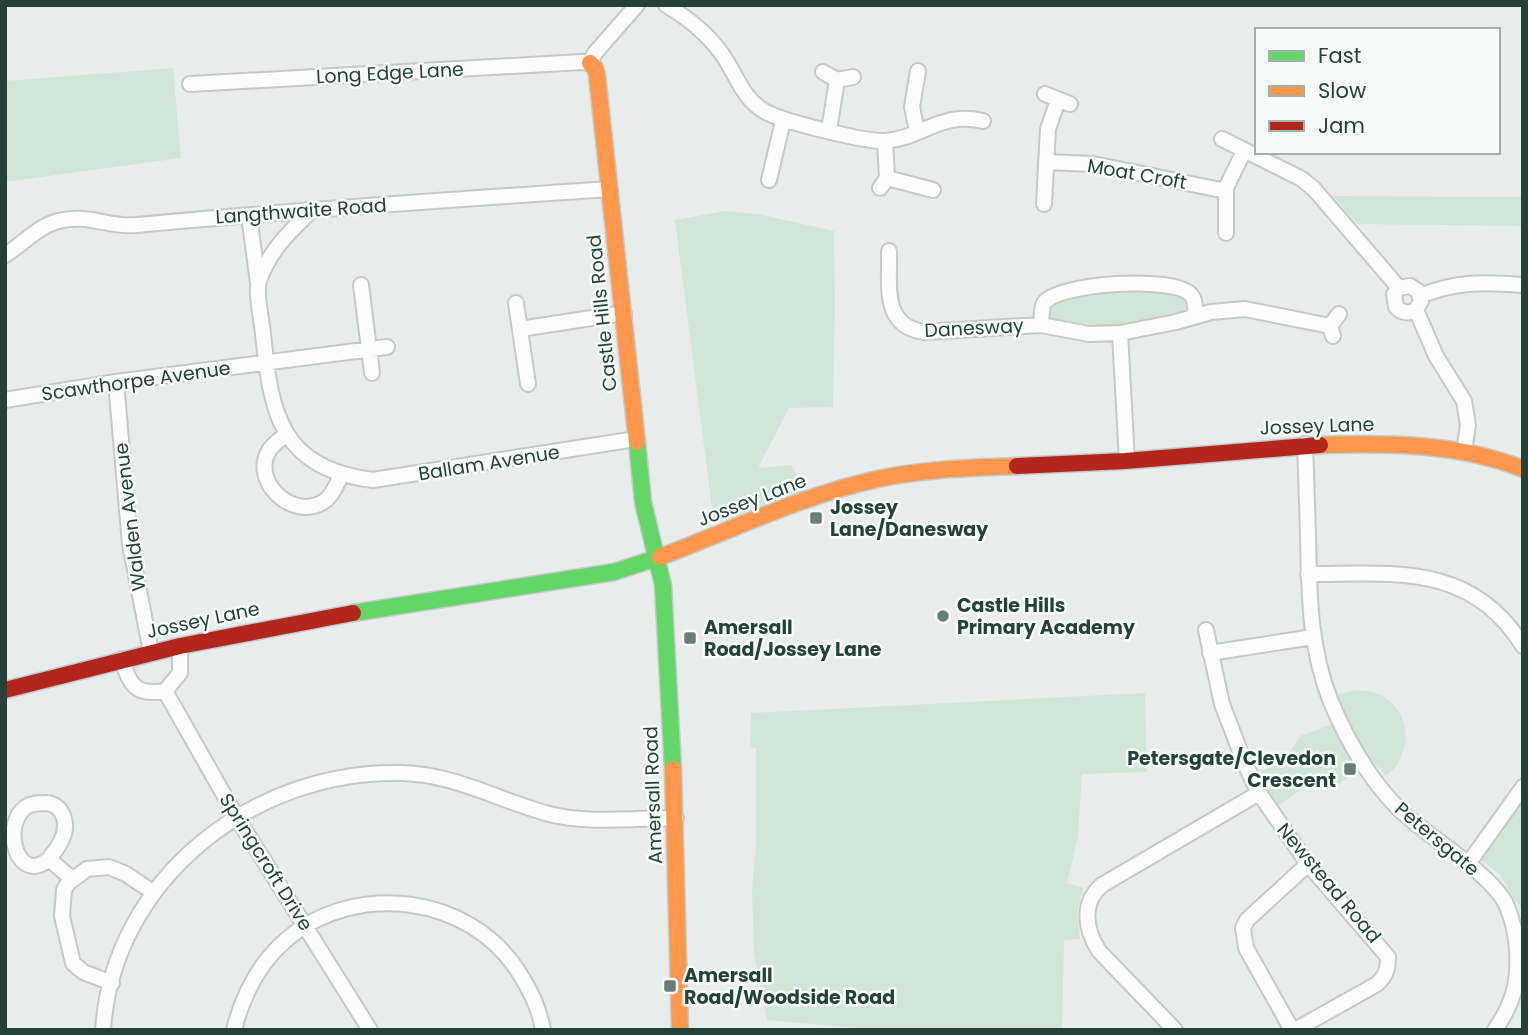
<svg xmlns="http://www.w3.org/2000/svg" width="1528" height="1035" font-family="Poppins,sans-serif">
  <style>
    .green { fill: #d1e6d8 }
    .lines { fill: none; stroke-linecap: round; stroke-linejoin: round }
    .street-casing { stroke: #c5cac8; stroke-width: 18 }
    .fast-casing { stroke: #c3cbc8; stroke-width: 19 }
    .slow-casing { stroke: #c3cbc8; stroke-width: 19 }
    .jam-casing { stroke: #c3cbc8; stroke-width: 19 }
    .street { stroke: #fcfcfc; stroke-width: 14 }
    .fast { stroke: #63d668; stroke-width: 16 }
    .slow { stroke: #ff974d; stroke-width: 16 }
    .jam { stroke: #b3261e; stroke-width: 16 }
    .poi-dot { fill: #697e78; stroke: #f7fbf9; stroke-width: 2.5 }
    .labels { text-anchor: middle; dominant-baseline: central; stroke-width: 5; stroke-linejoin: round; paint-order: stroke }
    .street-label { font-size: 19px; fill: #24423a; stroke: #f7fbf9 }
    .poi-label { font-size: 19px; font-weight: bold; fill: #24423a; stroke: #f7fbf9; text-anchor: start }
  </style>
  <rect width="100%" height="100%" fill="#e8edeb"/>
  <path class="green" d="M173,68l8,90 -176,24v-101z
    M1333,196l190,1v29l-166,-2z
    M725,211l33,3 76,17 1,72 -2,104 -44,1 -31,60 33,-3 15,28 -92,31 -39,-304z
    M1141,287l43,8 4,3v7l-4,6 -13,5 -53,11 -66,-6 -4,-4 -1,-11 4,-3 33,-11z
    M1357,690c9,1 20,2 27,7 29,18 28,60 2,79l-31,-34 -21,-47z
    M1145,693l2,79 -65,2 -4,62 -11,47 17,5 -7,23 3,28 -16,1 -2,90h-184l-111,-10 -13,-66 -2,-64 4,-46v-96l-6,-1 1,-34z
    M1333,724l26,45 -27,20 -27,-2 -29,20 -19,-33 29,-16 14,-22z
    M1523,798v109l-4,-1 -20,-32 -19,-15z"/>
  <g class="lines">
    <g class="street-casing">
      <path id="street" d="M666,5c22,13 41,28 56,49 15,21 20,45 44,58 18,10 100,30 119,29 38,-3 55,-30 98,-20
        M823,72l14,8 16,-3
        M190,84l392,-22 8,1 5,-10 42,-48
        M1045,94l25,10
        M829,130l8,-50
        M917,131l-5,-24 6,-36
        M1222,139l80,40 12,10 85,99
        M885,141l2,37
        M1046,162l47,2 133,27
        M769,180l14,-59
        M880,188l7,-10 46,12
        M1044,204l4,-75 10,-29
        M307,210l-1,6c-20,19 -38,38 -47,65 -4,11 3,40 4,53 8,80 17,134 110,146l263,-41
        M249,215l9,68
        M1226,233v-45l18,-37
        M889,251c1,33 -8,75 35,81l117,-7 48,9 31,-1 56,-11 35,-10 34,-3 85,17
        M5,255c18,-11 32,-28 53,-34 28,-8 52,7 79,4 157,-15 314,-25 472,-36
        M361,285l11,88
        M1420,296c37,-15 64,-14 103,-11
        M516,303l12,81
        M1416,310c-8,4 -14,3 -20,-3l-2,-13 5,-6 11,-2 8,5 3,10 -5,9 20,46 28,45 4,24 -4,27
        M1041,325c1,-7 0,-16 3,-22 14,-20 131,-28 147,-8 5,5 4,15 4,21
        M520,329l104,-16
        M1120,333l7,128
        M1333,336l-3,-10 9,-12
        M116,382l14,162 21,108
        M5,400l111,-18 271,-35
        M287,434c-6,4 -12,9 -17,15 -21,31 22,72 53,53 9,-5 14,-18 18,-27
        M1305,444c1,30 2,60 3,90 1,57 1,114 23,168 16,38 38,77 68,107 27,27 91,63 107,95 6,14 10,30 11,46 2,33 -4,53 -22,80
        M1308,574c85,0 163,-12 215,72
        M1206,630l16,74 23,60 14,29 49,71 80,93c0,12 -2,19 -11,27l-82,46
        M1210,653l103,-16
        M122,659c7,26 14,37 43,32l15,-18v-27
        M165,691l71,125 134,214
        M49,859c4,-6 9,-11 12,-18 8,-14 4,-36 -14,-38 -8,0 -15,0 -21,4 -26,19 -8,79 23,52l23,20
        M1468,864l55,-77
        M112,983l-29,-11 -10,-9 -11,-47 2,-26 4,-7 19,-14 22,-2 17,7 28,19
        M103,1030c10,-152 152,-261 299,-257 52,1 98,28 147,41 38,10 87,4 127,4
        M234,1030c9,-36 25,-67 53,-91 69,-58 182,-44 231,32 12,19 21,36 25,59
        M1175,1030l-76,-79c-14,-22 -18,-48 3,-66l157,-92
        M1292,1030l-46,-82 -3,-20 4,-8 61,-56"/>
    </g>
    <g class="fast-casing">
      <path id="fast" d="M637,442l6,60 20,83 10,184
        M353,613l261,-41 46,-15"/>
    </g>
    <g class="slow-casing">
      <path id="slow" d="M590,63l5,5 2,7 40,367
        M1320,445c68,-2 139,-2 203,24
        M660,557c72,-27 143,-62 218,-78 45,-10 93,-11 139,-13
        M673,769l7,261"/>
    </g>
    <g class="jam-casing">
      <path id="jam" d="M1017,466l108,-5 195,-16
        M5,690l175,-44 173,-33"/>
    </g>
    <use href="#street" class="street"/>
    <use href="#fast" class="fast"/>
    <use href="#slow" class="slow"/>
    <use href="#jam" class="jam"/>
  </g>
  <g class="poi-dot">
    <rect x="809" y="511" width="14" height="14" rx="3.5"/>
    <circle cx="943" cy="616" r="7"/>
    <rect x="683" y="631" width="14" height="14" rx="3.5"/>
    <rect x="1343" y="762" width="14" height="14" rx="3.5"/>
    <rect x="663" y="979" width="14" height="14" rx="3.5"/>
  </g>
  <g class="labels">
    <g class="street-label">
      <text transform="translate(390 73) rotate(-3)">Long Edge Lane</text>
      <text transform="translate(1137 174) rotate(10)">Moat Croft</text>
      <text transform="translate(301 211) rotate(-4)">Langthwaite Road</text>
      <text transform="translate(602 313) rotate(-96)">Castle Hills Road</text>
      <text transform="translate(974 328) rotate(-3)">Danesway</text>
      <text transform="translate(136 381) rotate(-8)">Scawthorpe Avenue</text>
      <text transform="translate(1317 426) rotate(-2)">Jossey Lane</text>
      <text transform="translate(489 463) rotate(-9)">Ballam Avenue</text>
      <text transform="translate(752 500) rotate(-21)">Jossey Lane</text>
      <text transform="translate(130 517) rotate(-97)">Walden Avenue</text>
      <text transform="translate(203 620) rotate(-12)">Jossey Lane</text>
      <text transform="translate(653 795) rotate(-92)">Amersall Road</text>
      <text transform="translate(1437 839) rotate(40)">Petersgate</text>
      <text transform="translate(266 862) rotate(58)">Springcroft Drive</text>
      <text transform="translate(1329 883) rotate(50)">Newstead Road</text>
    </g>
    <g class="poi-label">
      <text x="830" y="507">Jossey<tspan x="830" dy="22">Lane/Danesway</tspan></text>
      <text x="957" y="605">Castle Hills<tspan x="957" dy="22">Primary Academy</tspan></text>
      <text x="704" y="627">Amersall<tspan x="704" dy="22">Road/Jossey Lane</tspan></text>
      <text x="1336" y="758" text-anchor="end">Petersgate/Clevedon<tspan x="1336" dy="22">Crescent</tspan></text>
      <text x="684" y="975">Amersall<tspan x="684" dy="22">Road/Woodside Road</tspan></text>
    </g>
  </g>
  <rect width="1528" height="1035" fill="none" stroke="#24423a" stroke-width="14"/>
  <rect x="1255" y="28" width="245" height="126" fill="#f7fbf9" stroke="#a3b1ad" stroke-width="2"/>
  <rect x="1269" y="51" width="35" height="10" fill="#63d668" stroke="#a3b1ad" stroke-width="2"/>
  <text x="1318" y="63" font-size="21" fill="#24423a">Fast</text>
  <rect x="1269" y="86" width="35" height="10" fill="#ff974d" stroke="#a3b1ad" stroke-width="2"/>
  <text x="1318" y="98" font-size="21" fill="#24423a">Slow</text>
  <rect x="1269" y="121" width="35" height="10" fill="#b3261e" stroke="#a3b1ad" stroke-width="2"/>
  <text x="1318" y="133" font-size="21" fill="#24423a">Jam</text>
</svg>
